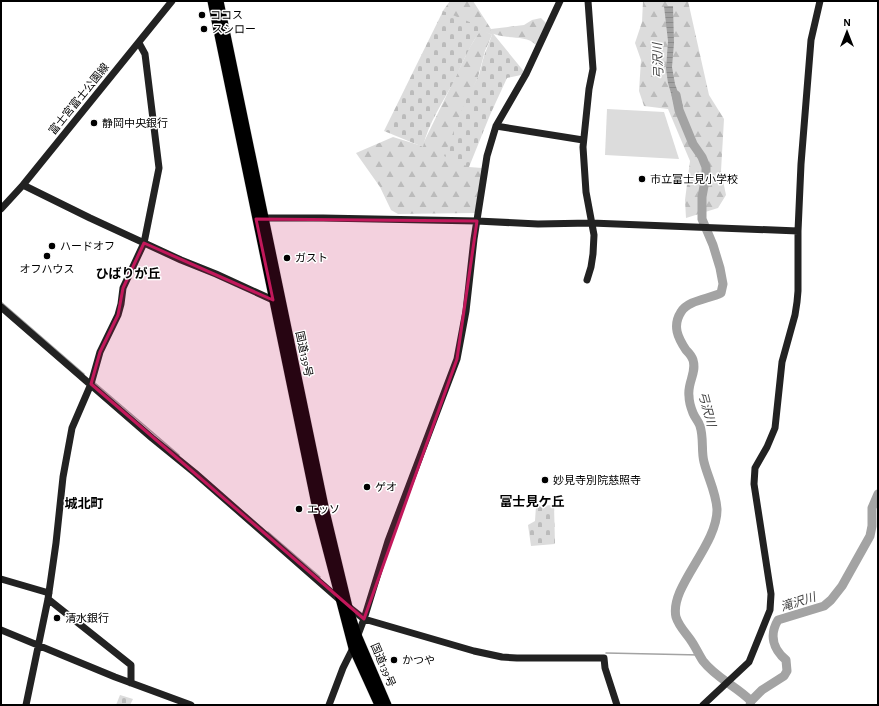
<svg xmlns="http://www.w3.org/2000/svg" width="879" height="706" font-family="'Alegreya Sans','Noto Sans JP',sans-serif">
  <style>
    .green { fill: #dcdcdc }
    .forest { fill: url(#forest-firs) }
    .cemetery { fill: url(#cemetery-stones) }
    .water { fill: url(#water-rules) }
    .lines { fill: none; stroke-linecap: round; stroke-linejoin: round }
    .stream { stroke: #a3a3a3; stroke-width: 1.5 }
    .river { stroke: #a3a3a3; stroke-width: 9 }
    .highway-casing { stroke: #dbdbdb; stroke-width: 10 }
    .secondary { stroke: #222; stroke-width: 7 }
    .highway { stroke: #000; stroke-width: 9 }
    .marked { fill: #c2185b; fill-opacity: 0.2; stroke: #c2185b; stroke-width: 3; stroke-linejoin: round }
    .poi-dot { fill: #000; stroke: #fff; stroke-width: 1.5 }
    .labels { text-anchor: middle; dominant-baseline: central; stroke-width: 3; stroke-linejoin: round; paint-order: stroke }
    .poi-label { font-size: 11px; fill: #000; stroke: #fff; text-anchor: start }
    .street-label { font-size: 11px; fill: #000; stroke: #fff }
    .water-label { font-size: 12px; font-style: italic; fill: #444; stroke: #fff }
    .quarter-label { font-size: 13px; font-weight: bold; fill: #000; stroke: #fff }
  </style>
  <defs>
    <pattern id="forest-firs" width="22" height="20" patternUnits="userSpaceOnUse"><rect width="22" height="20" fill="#dcdcdc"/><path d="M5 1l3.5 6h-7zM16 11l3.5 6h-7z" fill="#bbb"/></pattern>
    <pattern id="cemetery-stones" width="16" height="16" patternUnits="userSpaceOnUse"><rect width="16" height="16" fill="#dcdcdc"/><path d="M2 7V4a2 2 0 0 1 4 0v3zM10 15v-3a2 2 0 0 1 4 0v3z" fill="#bbb"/></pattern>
    <pattern id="water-rules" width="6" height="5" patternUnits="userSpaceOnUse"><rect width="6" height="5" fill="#a3a3a3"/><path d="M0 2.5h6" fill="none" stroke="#8b8b8b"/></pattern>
  </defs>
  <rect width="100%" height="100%" fill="#fff"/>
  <path class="green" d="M607,109l57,3 15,47 -74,-4z"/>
  <path class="forest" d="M450,1h23l18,28 33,-4 8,-5 9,-2 5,5 -10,22c-9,-10 -26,-6 -39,-10 -18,-5 -37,-15 -55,-23z
    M643,1h45l21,94 15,24 -3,52 5,24 -8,13 -32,10 -1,-18 5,-39 -22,-52 -24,-3 -5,-15 2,-31 -6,-17 7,-21z
    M481,29l11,6 -7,16 -7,26 -20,44 11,46 13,1 -7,45 -77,1 -7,-4 -11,-23 -24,-34 37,-16 29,9 48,-99z"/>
  <path class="cemetery" d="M443,11l48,20 35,43 -19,4 -17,37 -21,52 -25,-11 22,-56 13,-25 5,-19 8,-21 -11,-5c-11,15 -18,32 -26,49 -11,22 -27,44 -32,68l-39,-16z
    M554,505l1,39 -24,2 -3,-21 7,-4 1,-15z
    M120,695l13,4 -3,6h-14z"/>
  <path class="water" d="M664,6h9l1,37 -2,24 3,17 8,22 -8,1 -7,-24 -2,-14 2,-28z"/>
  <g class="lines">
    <path class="stream" d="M1,302l83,72
      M95,383l84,72
      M268,532l52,45
      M606,653l94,2"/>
    <path class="river" d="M676,95l3,15 14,34 9,13 4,10v8l-4,22v22l11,26 7,23 3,16 -2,9c-12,6 -33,7 -40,19 -9,14 -3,26 5,38 3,3 6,7 7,10 4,13 -6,23 -4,36 0,5 2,12 4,17 2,5 6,9 7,13 4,12 1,25 4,36 4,16 12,30 13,47 1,36 -48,78 -41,108 3,10 11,17 16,25 4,6 7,13 11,19 13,17 33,25 48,40l-1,4
      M751,701l11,-11 22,-14 3,-5 -1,-11c-13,-11 -17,-25 -8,-40l46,-14 7,-6 11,-14 28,-50 2,-10v-18l6,-14"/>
    <g class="highway-casing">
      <path id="highway" d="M212,1l106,513 35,134 26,57
        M219,1l106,510 23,96 9,28 30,70"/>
    </g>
    <path class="secondary" d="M496,126l87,14
      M23,185l67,33 91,42 35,14 57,26
      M1,209l22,-24 149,-184
      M260,218h63l154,3 61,3 53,-1 207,8
      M587,280l4,-13 2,-13 1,-19 -8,-43 -3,-45 6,-58 4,-20 -5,-68
      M1,307l151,131 43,35 145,127 24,19 110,32 28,6 15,1h87l1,10 12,37
      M1,579l48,14
      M48,599l83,66v18
      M1,630l114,47 76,28
      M26,705l22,-106 8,-56 7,-66 9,-49 19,-44 9,-32 18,-37 3,-11 2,-16 21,-45 15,-75 -14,-114 -6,-11
      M329,705l14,-37 10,-20 11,-29 24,-78 69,-182 9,-48 8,-72 13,-83 9,-30 30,-52 34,-73
      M703,705l46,-43 21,-52 1,-16 -17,-110 1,-16 12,-21 8,-19 7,-66 13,-47 2,-13 1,-11v-60l3,-67 10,-124 9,-39"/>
    <use href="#highway" class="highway"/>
  </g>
  <path class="marked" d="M256,219l221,2 -20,138 -93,260 -273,-235 9,-32 18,-37 5,-27 21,-45 129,57z"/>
  <g class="poi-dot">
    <circle cx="202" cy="15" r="4"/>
    <circle cx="204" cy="29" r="4"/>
    <circle cx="94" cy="123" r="4"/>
    <circle cx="642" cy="179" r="4"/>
    <circle cx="52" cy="246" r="4"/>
    <circle cx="47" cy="256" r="4"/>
    <circle cx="287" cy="258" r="4"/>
    <circle cx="545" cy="480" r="4"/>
    <circle cx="367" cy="487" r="4"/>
    <circle cx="299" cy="509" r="4"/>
    <circle cx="57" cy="618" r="4"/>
    <circle cx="394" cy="660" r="4"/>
  </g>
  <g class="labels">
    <g class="poi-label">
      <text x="210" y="15">ココス</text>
      <text x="212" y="29">スシロー</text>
      <text x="102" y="123">静岡中央銀行</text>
      <text x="650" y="179">市立富士見小学校</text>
      <text x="60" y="246">ハードオフ</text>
      <text x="295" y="258">ガスト</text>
      <text x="47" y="269" text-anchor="middle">オフハウス</text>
      <text x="553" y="480">妙見寺別院慈照寺</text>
      <text x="375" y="487">ゲオ</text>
      <text x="307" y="509">エッソ</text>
      <text x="65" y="618">清水銀行</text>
      <text x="402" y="660">かつや</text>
    </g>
    <g class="street-label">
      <text transform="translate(79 99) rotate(-51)">富士宮富士公園線</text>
      <text transform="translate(304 354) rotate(78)">国道139号</text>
      <text transform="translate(383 665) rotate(67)">国道139号</text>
    </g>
    <g class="water-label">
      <text transform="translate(658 61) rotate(-92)">弓沢川</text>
      <text transform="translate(707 409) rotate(75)">弓沢川</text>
      <text transform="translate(798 602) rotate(-18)">滝沢川</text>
    </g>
    <g class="quarter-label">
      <text x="128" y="274">ひばりが丘</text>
      <text x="532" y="502">富士見ケ丘</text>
      <text x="84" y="504">城北町</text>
    </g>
  </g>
  <rect width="879" height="706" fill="none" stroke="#000000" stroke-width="4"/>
  <g transform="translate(847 32)" stroke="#ffffff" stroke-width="3" paint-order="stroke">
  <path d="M0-3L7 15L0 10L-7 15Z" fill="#000000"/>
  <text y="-6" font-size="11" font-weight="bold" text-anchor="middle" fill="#000000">N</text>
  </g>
</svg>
